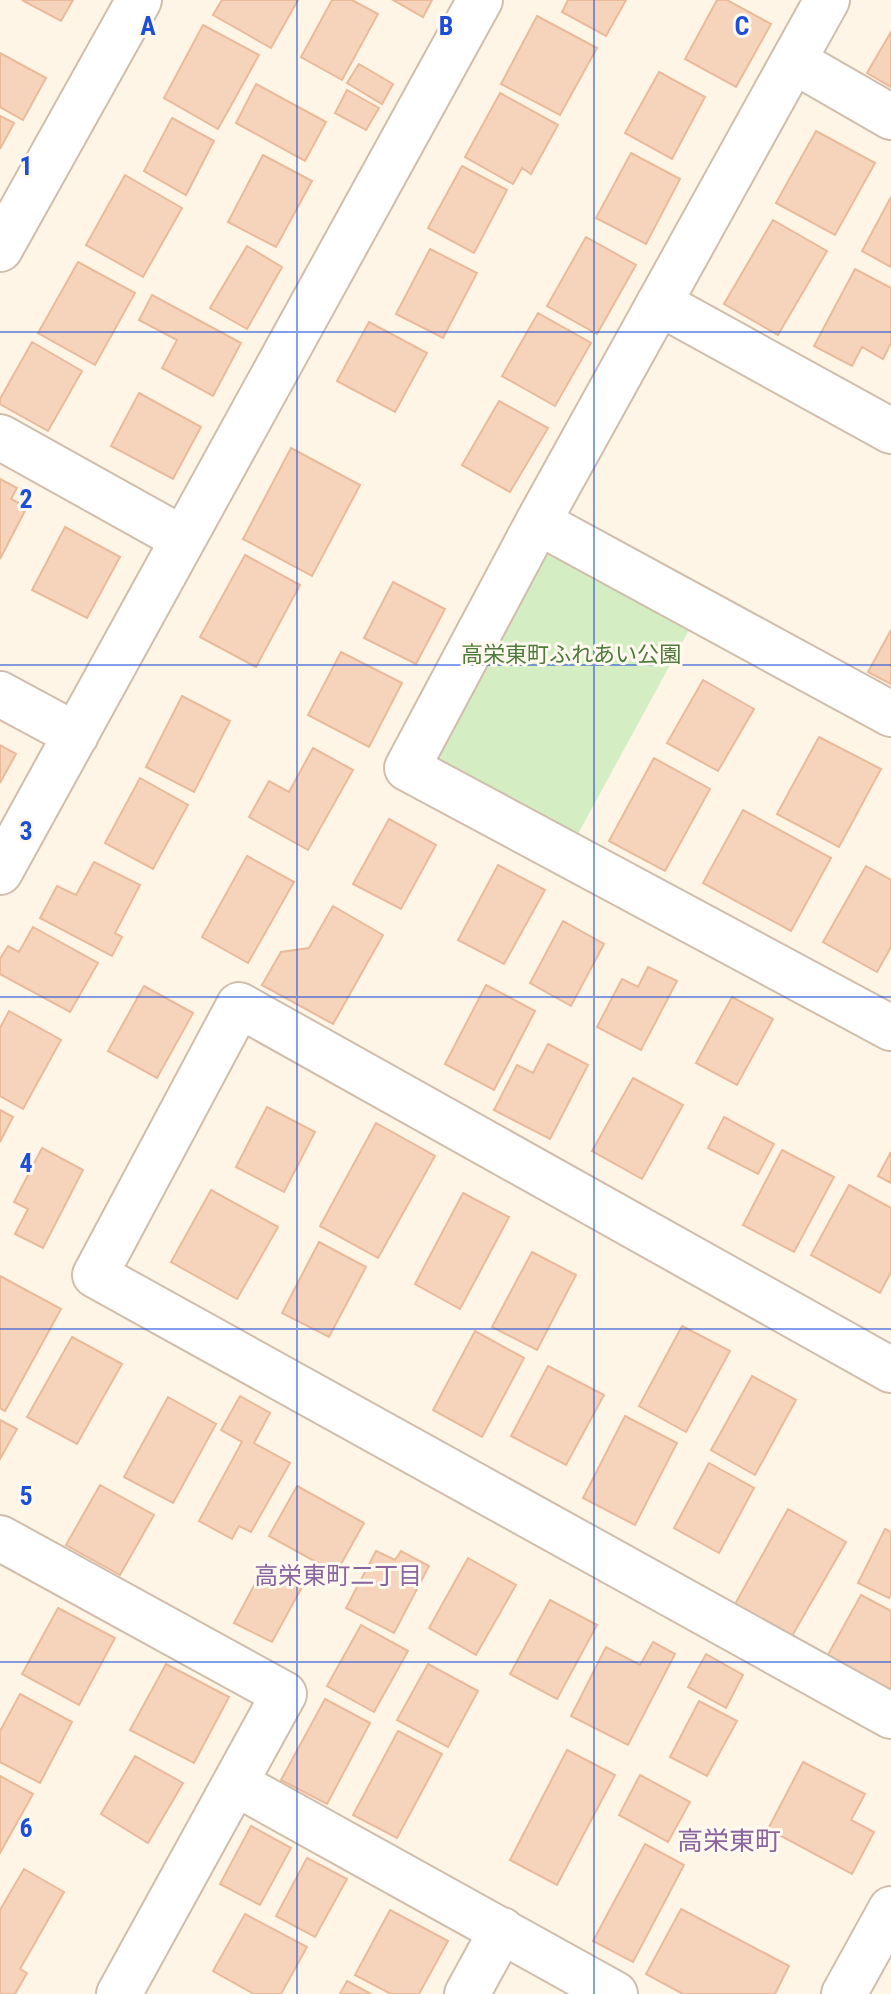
<svg xmlns="http://www.w3.org/2000/svg" width="891" height="1994" font-family="'Roboto Condensed','Noto Sans JP',sans-serif">
  <style>
    .green { fill: #d4edc3 }
    .building { fill: #f6d4bc; stroke: #eaba9a; stroke-width: 2 }
    .lines { fill: none; stroke-linecap: round; stroke-linejoin: round }
    .minor-casing { stroke: #d1bdab; stroke-width: 48 }
    .minor { stroke: #fff; stroke-width: 44 }
    .grid { fill: none; stroke: #1d4ed8; stroke-width: 2; stroke-opacity: 0.55 }
    .labels { text-anchor: middle; dominant-baseline: central; stroke-width: 6; stroke-linejoin: round; paint-order: stroke }
    .park-label { font-size: 22px; fill: #4e7b3c; stroke: #fff9ef }
    .neighbourhood-label { font-size: 24px; fill: #8b649e; stroke: #fff9ef }
    .quarter-label { font-size: 26px; fill: #8b649e; stroke: #fff9ef }
    .grid-label { font-size: 26px; text-anchor: middle; font-weight: bold; fill: #1d4ed8; stroke: #fff9ef; stroke-width: 6; stroke-linejoin: round; paint-order: stroke }
  </style>
  <rect width="100%" height="100%" fill="#fef5e6"/>
  <path class="green" d="M538,522l162,88 -133,244 -160,-86z"/>
  <path class="building" d="M22,0h51l-12,21z
    M222,0h76l-27,48 -58,-33z
    M332,0h20l26,14 -36,66 -41,-23z
    M393,0h39l-9,17z
    M568,0h58l-20,36 -44,-24z
    M717,0h10l44,24 -35,63 -51,-28z
    M537,16l60,32 -37,67 -59,-31z
    M203,25l56,30 -41,74 -54,-31z
    M891,32v55l-24,-14z
    M0,53l46,25 -23,42 -23,-13z
    M359,64l34,20 -11,20 -35,-21z
    M659,72l46,25 -33,62 -47,-26z
    M256,84l70,38 -21,39 -69,-38z
    M347,90l32,18 -13,22 -31,-17z
    M500,93l58,32 -27,49 -9,-6 -9,16 -48,-27z
    M0,116l14,7 -14,26z
    M172,118l42,23 -28,54 -42,-24z
    M816,131l59,32 -40,72 -59,-32z
    M631,153l49,26 -34,65 -50,-26z
    M263,155l49,26 -36,66 -48,-25z
    M462,166l45,24 -33,63 -46,-25z
    M125,175l57,33 -39,69 -57,-32z
    M891,197v70l-29,-16z
    M773,220l54,31 -49,84 -54,-31z
    M586,237l50,28 -39,69 -50,-28z
    M247,246l35,21 -35,62 -37,-21z
    M430,249l47,24 -34,65 -47,-24z
    M78,262l57,31 -40,72 -57,-32z
    M855,269l36,19v55l-8,16 -21,-12 -10,19 -38,-20z
    M152,295l89,48 -28,53 -51,-28 15,-28 -38,-20z
    M538,313l53,30 -36,63 -53,-30z
    M369,322l58,31 -32,59 -58,-31z
    M32,342l50,29 -34,60 -48,-27v-5z
    M139,393l62,34 -28,52 -62,-33z
    M499,401l49,27 -38,64 -48,-27z
    M291,448l69,37 -48,91 -69,-37z
    M0,479l17,9 -6,11 16,8 -27,52z
    M65,527l55,30 -33,61 -55,-28z
    M245,555l55,30 -44,82 -56,-30z
    M393,582l52,27 -29,55 -52,-26z
    M891,630v54l-23,-12z
    M341,652l61,31 -33,64 -61,-32z
    M703,680l51,29 -36,62 -51,-28z
    M182,696l48,25 -36,71 -48,-25z
    M819,737l62,32 -42,78 -62,-33z
    M0,745l16,9 -16,29z
    M313,748l40,22 -45,80 -59,-33 20,-36 20,11z
    M654,758l56,31 -45,82 -56,-30z
    M140,778l48,27 -35,64 -48,-26z
    M743,810l88,48 -40,73 -88,-48z
    M389,819l47,26 -35,64 -48,-25z
    M247,856l47,26 -46,81 -46,-26z
    M94,862l46,23 -25,48 7,4 -10,19 -72,-38 17,-32 19,9z
    M498,865l47,25 -41,74 -46,-24z
    M866,866l25,14v67l-14,25 -54,-30z
    M333,906l50,29 -50,89 -71,-39 19,-33 28,-4z
    M563,921l41,23 -33,62 -41,-23z
    M33,927l65,36 -28,49 -70,-38v-15l8,-13 11,6z
    M648,967l29,14 -36,69 -44,-23 25,-48 16,8z
    M486,985l49,26 -41,79 -49,-26z
    M144,986l49,27 -36,65 -49,-27z
    M732,997l41,22 -36,66 -41,-22z
    M9,1011l52,29 -38,69 -23,-13v-68z
    M548,1044l40,21 -38,74 -56,-29 23,-45 16,8z
    M633,1078l50,27 -41,74 -50,-28z
    M267,1107l48,25 -31,60 -48,-25z
    M0,1110l13,7 -13,25z
    M724,1117l50,27 -16,30 -50,-26z
    M376,1123l59,33 -57,102 -58,-32z
    M42,1148l41,22 -40,78 -28,-14 13,-25 -14,-7z
    M782,1150l52,27 -40,75 -51,-27z
    M891,1152v31l-13,-7z
    M849,1185l42,23v64l-11,21 -69,-38z
    M211,1190l67,37 -41,72 -66,-37z
    M463,1193l46,24 -49,92 -45,-25z
    M319,1242l47,25 -37,70 -47,-24z
    M532,1252l44,23 -39,75 -45,-23z
    M0,1276l61,33 -56,102 -5,-3z
    M682,1326l48,25 -44,81 -47,-26z
    M475,1331l49,27 -42,79 -49,-27z
    M72,1337l50,27 -45,80 -50,-27z
    M548,1366l56,29 -38,70 -55,-29z
    M752,1376l44,24 -41,75 -44,-25z
    M240,1396l30,17 -16,30 36,20 -39,69 -12,-6 -7,13 -33,-18 43,-79 -21,-12z
    M168,1397l48,27 -43,79 -49,-26z
    M625,1416l52,27 -42,82 -52,-27z
    M0,1420l17,9 -17,30z
    M709,1463l45,25 -35,65 -45,-25z
    M100,1485l54,30 -34,60 -54,-30z
    M297,1486l67,37 -28,50 -67,-37z
    M788,1509l58,33 -54,94 -57,-32z
    M885,1529l6,3v63l-2,3 -31,-15z
    M376,1551l19,9 6,-9 28,15 -35,67 -48,-25z
    M468,1558l48,27 -40,70 -47,-27z
    M264,1567l38,20 -30,55 -38,-19z
    M861,1595l30,16v85l-66,-36z
    M550,1600l47,25 -40,74 -47,-25z
    M58,1608l57,30 -36,67 -57,-31z
    M361,1625l47,26 -34,61 -47,-26z
    M653,1642l22,12 -47,91 -57,-29 35,-69 34,18z
    M706,1654l37,21 -17,33 -38,-21z
    M166,1664l63,33 -35,66 -64,-33z
    M428,1664l50,27 -30,56 -51,-27z
    M20,1694l52,28 -32,61 -40,-21v-31z
    M325,1699l45,24 -43,81 -46,-24z
    M699,1701l38,20 -30,55 -37,-19z
    M398,1731l44,23 -45,84 -44,-23z
    M567,1750l48,25 -58,110 -47,-25z
    M135,1756l48,27 -35,60 -47,-29z
    M803,1762l62,32 -14,26 23,12 -22,42 -84,-45z
    M640,1775l50,27 -22,40 -49,-27z
    M0,1776l33,18 -33,59z
    M251,1826l40,22 -31,57 -40,-21z
    M645,1844l39,21 -51,97 -40,-21z
    M307,1858l40,21 -32,58 -39,-21z
    M24,1869l40,23 -44,77 7,4 -12,21h-15v-84z
    M681,1909l108,57 -14,28h-92l-37,-20z
    M390,1910l58,31 -29,53h-28l-36,-19z
    M245,1914l62,33 -26,47h-27l-41,-23z
    M347,1981l24,13h-31z"/>
  <g class="lines">
    <g class="minor-casing">
      <path id="minor" d="M827,0l-289,522 -131,246 484,260
        M794,61l97,56
        M0,249l139,-249
        M659,303l232,128
        M0,437l183,102
        M538,522l353,192
        M0,694l76,41
        M0,872l480,-872
        M891,1370l-652,-365 -144,270 796,441
        M0,1538l284,156 -165,300
        M235,1783l380,211
        M467,1994l35,-64
        M844,1994l47,-85"/>
    </g>
    <use href="#minor" class="minor"/>
  </g>
  <path class="grid" d="M297,0v1994M594,0v1994M0,332h891M0,665h891M0,997h891M0,1329h891M0,1662h891"/>
  <g class="labels">
    <g class="park-label">
      <text x="571" y="654">高栄東町ふれあい公園</text>
    </g>
    <g class="neighbourhood-label">
      <text x="338" y="1576">高栄東町二丁目</text>
    </g>
    <g class="quarter-label">
      <text x="729" y="1841">高栄東町</text>
    </g>
  </g>
  <g class="grid-label">
    <text x="148" y="35">A</text>
    <text x="446" y="35">B</text>
    <text x="742" y="35">C</text>
    <text x="26" y="175">1</text>
    <text x="26" y="508">2</text>
    <text x="26" y="840">3</text>
    <text x="26" y="1172">4</text>
    <text x="26" y="1505">5</text>
    <text x="26" y="1837">6</text>
  </g>
</svg>
